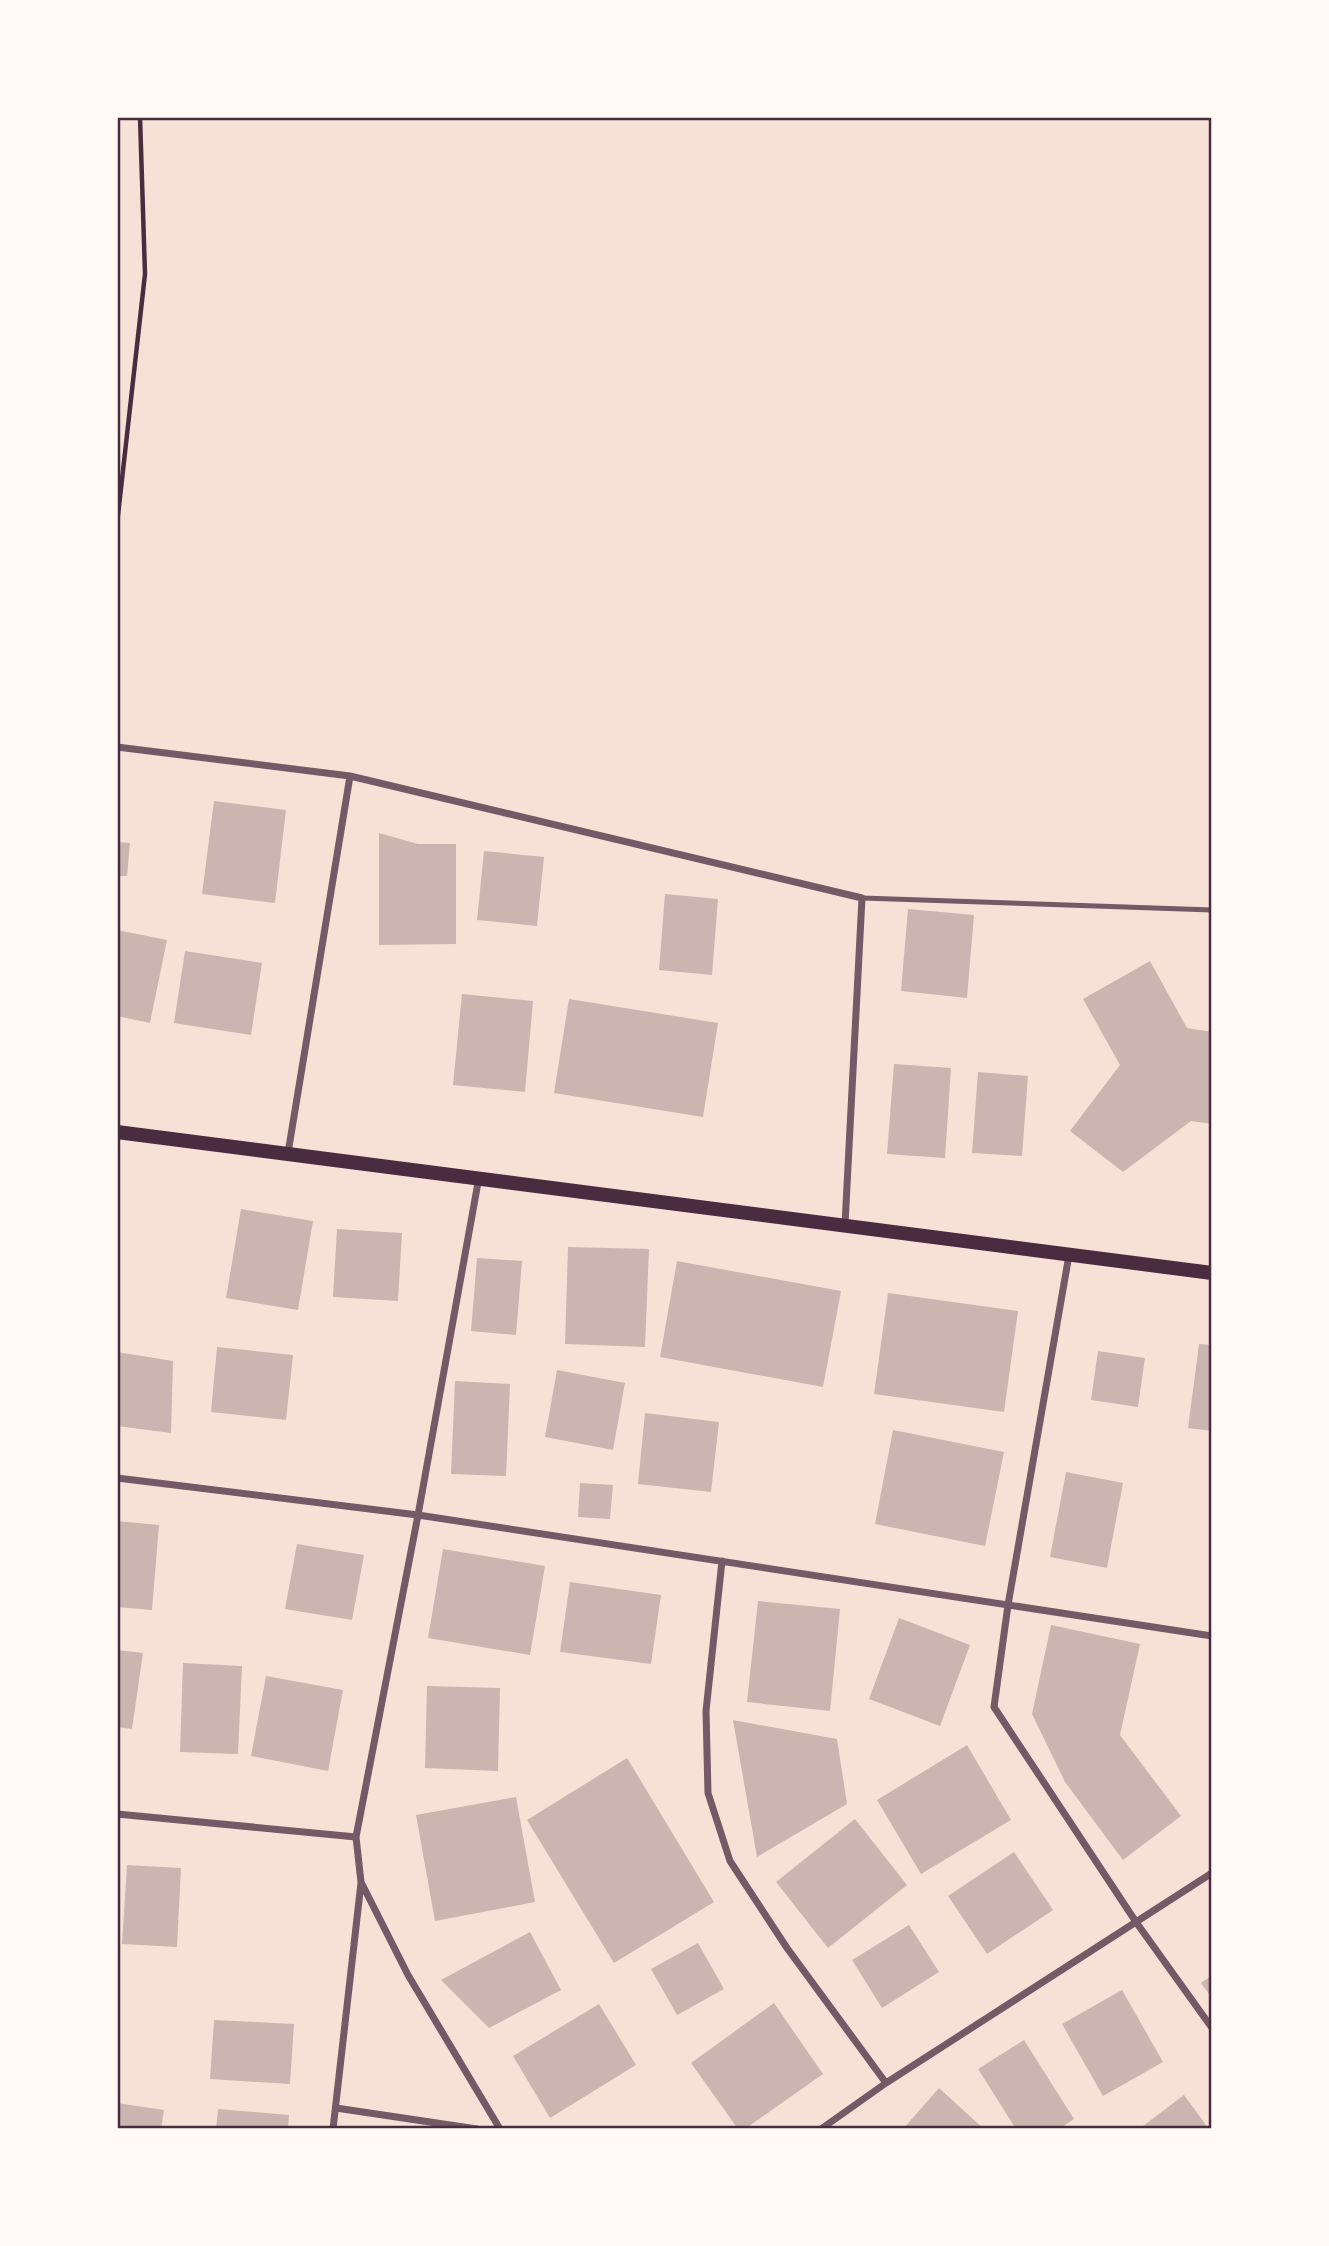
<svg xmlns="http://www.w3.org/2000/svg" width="1329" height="2246" font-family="Jost,sans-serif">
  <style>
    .building { fill: #ccb4b1 }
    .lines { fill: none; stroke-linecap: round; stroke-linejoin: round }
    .path { stroke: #4a2c40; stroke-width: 4.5 }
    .service { stroke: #755966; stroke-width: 5 }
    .minor { stroke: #755966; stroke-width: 7 }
    .secondary { stroke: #4a2c40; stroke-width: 14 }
    .neatline { fill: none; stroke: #4a2c40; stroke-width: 2.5 }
  </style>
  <rect width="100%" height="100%" fill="#f7e1d7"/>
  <path class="building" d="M214,801l72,9 -11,93 -73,-9z
    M379,833l39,11h38v100l-77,1z
    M117,842l13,1 -3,33h-10z
    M484,851l60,6 -7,69 -60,-6z
    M665,894l53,5 -6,76 -53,-5z
    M908,909l66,6 -7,83 -66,-7z
    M117,930l50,10 -17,83 -33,-7z
    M185,951l77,12 -11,72 -77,-12z
    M1150,961l37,67 25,4v92l-21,-3 -68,51 -53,-41 50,-66 -37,-66z
    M462,994l71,7 -8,91 -72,-7z
    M569,999l149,24 -15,94 -149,-24z
    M894,1064l57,4 -6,90 -58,-4z
    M978,1072l50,4 -6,80 -50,-3z
    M241,1209l72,12 -15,89 -72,-12z
    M337,1229l65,4 -4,68 -65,-4z
    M568,1247l81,2 -4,98 -80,-3z
    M477,1258l45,3 -6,74 -45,-4z
    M677,1261l164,30 -18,96 -163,-30z
    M888,1293l130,18 -14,101 -130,-18z
    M1199,1344l13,1v86l-24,-3z
    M217,1347l76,8 -7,65 -75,-8z
    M1098,1351l47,7 -7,49 -47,-7z
    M117,1352l56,9 -2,72 -54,-7z
    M557,1370l68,13 -12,67 -68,-13z
    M455,1381l55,3 -4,92 -55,-2z
    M645,1413l74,9 -8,70 -73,-8z
    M893,1430l111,22 -19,94 -110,-22z
    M1066,1472l57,11 -16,85 -57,-11z
    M580,1483l33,2 -3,34 -32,-2z
    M117,1521l42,4 -7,85 -35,-3z
    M297,1544l67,11 -12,65 -67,-11z
    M443,1549l102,17 -15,89 -102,-17z
    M570,1582l91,13 -10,69 -91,-12z
    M758,1601l82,8 -10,102 -83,-9z
    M899,1618l71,27 -30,81 -71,-27z
    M1051,1625l89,19 -20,91 61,81 -58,44 -58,-78 -33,-68z
    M117,1650l26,3 -11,76 -15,-2z
    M183,1663l59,3 -4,88 -58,-2z
    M266,1676l77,14 -15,81 -77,-15z
    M427,1686l73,2 -2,83 -73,-3z
    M733,1720l104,19 10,65 -90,53z
    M967,1745l44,75 -90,54 -44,-74z
    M627,1758l87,144 -100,61 -87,-143z
    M516,1797l19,105 -100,19 -19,-106z
    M855,1819l52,66 -79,63 -52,-66z
    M1014,1852l39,58 -66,44 -39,-58z
    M127,1865l54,3 -4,79 -55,-3z
    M909,1925l30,47 -57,36 -30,-48z
    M530,1932l31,58 -72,38 -48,-48z
    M698,1943l26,46 -47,26 -26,-46z
    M1212,1975v23l-11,-15z
    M1122,1990l41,72 -60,34 -41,-72z
    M774,2003l49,71 -78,55h-7l-47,-66z
    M599,2004l37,61 -86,53 -37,-62z
    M214,2020l80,4 -4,60 -80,-5z
    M1024,2040l50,79 -15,10h-43l-38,-60z
    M939,2088l45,41h-81z
    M1184,2095l25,34h-70z
    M117,2103l47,7 -3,19h-44z
    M218,2109l71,6 -1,14h-72z"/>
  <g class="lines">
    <path class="path" d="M117,524l28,-250 -5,-157"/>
    <path class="service" d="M862,898l350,12"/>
    <path class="minor" d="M117,747l233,29 512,122 -17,326
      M288,1153l62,-377
      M479,1177l-61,338 -62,322 5,45 47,93 92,154
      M1069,1255l-61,350 -14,102 142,215 76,106
      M117,1478l301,37 794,121
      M722,1561l-16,150 2,82 22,68 57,87 99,135
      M117,1814l239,23
      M336,2108l141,21
      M333,2129l28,-246
      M821,2129l65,-46 326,-210"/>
    <path class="secondary" d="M117,1132l1095,141"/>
  </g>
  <rect width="1329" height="2246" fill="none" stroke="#fffaf5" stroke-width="238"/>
  <rect x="119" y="119" width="1091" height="2008" class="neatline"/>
</svg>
